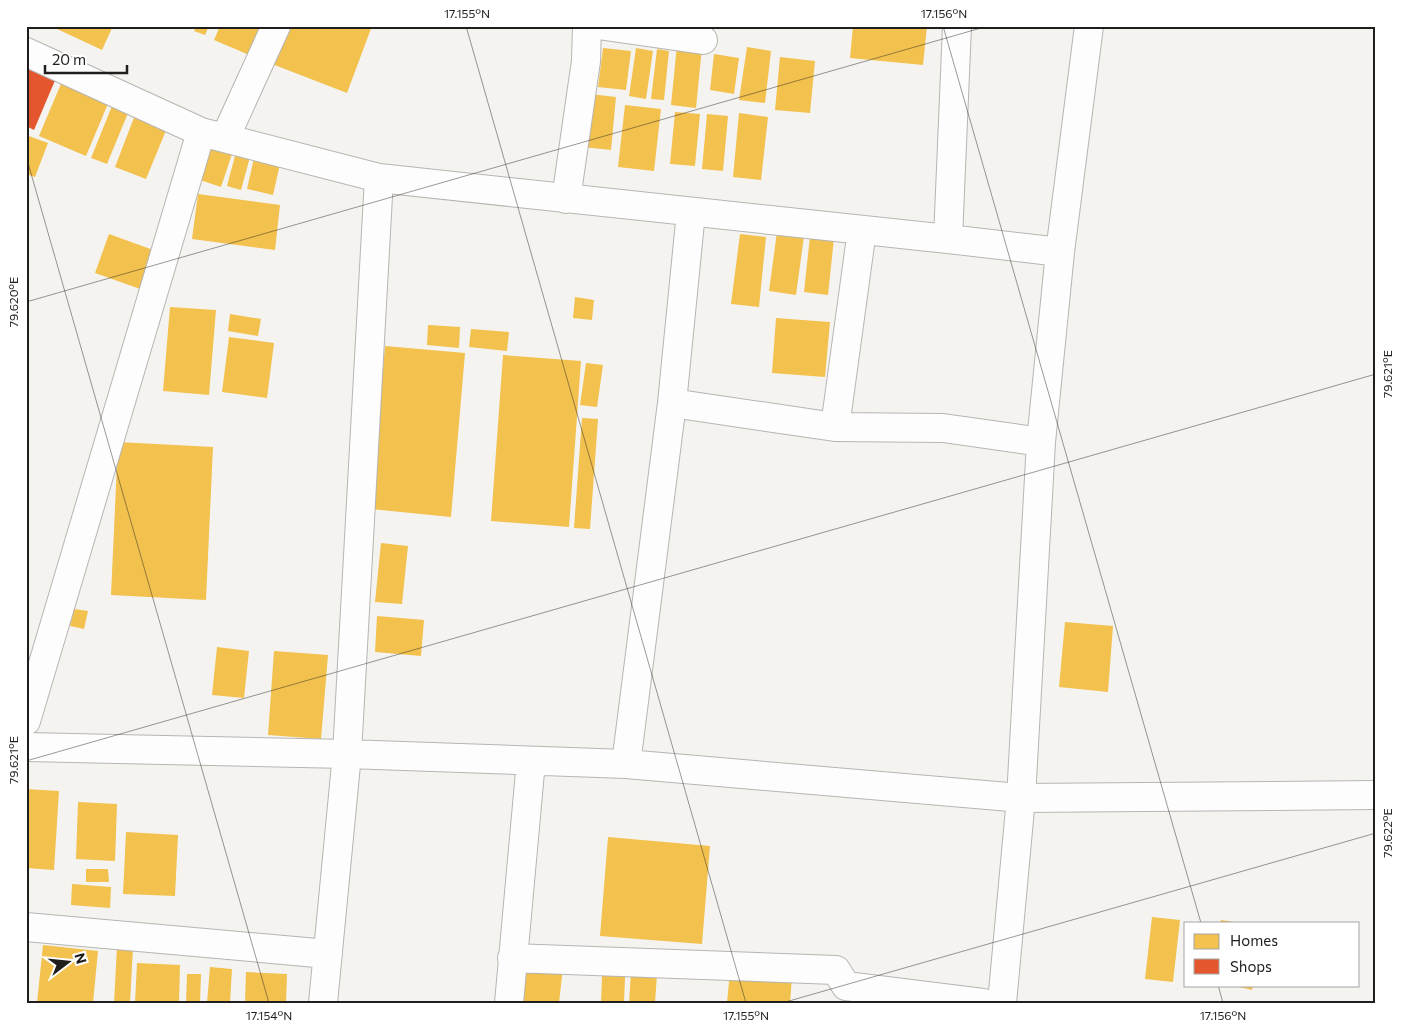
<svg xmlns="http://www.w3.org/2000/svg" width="1402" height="1029" font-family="Commissioner,sans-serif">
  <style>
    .homes { fill: #f2c14e }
    .shops { fill: #e4572e }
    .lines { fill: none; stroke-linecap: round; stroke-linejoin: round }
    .minor-casing { stroke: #b6b5b2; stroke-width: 30 }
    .minor { stroke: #fefdfd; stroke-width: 28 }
    .ticks { fill: none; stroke: #201e1c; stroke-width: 1; stroke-opacity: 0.45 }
    .neatline { fill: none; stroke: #201e1c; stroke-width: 2 }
    .ticks-label { font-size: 12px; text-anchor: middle; fill: #201e1c }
  </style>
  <rect width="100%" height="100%" fill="#f5f3f0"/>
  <path class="homes" d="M56,26h57l-11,24 -47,-22z
    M196,26h13l-4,9 -11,-4z
    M220,26h48l-14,31 -40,-17z
    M286,26h86l-25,67 -75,-29z
    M853,26h74l-4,39 -73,-7z
    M677,45l25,2 -6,61 -25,-3z
    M747,47l24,4 -6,52 -26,-3z
    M603,48l28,3 -5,39 -28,-3z
    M636,48l17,3 -7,48 -17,-3z
    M657,49l12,2 -5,49 -13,-1z
    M714,54l25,4 -5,36 -24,-4z
    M780,57l35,4 -5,52 -35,-3z
    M63,79l47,20 -24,57 -47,-20z
    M590,94l26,3 -5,53 -28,-3z
    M625,105l36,4 -7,62 -36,-4z
    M112,106l16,7 -21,51 -16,-6z
    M675,112l25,2 -5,52 -25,-2z
    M739,113l29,4 -7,63 -28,-3z
    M707,114l21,2 -5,55 -21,-2z
    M135,115l32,13 -21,51 -31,-12z
    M26,135l22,8 -13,34 -9,-3z
    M208,143l25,8 -12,36 -24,-8z
    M236,152l14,5 -9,33 -14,-4z
    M254,158l26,6 -7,31 -26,-6z
    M198,194l82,11 -5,45 -83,-11z
    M777,232l27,4 -8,59 -27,-4z
    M109,234l47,17 -13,39 -48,-17z
    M740,234l26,3 -7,70 -28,-3z
    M810,236l24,2 -6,57 -24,-3z
    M575,297l19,3 -2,20 -19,-2z
    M170,307l46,3 -7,85 -46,-4z
    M230,314l31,5 -3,17 -30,-5z
    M776,318l54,4 -5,55 -53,-4z
    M428,325l32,2 -1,21 -32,-3z
    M471,329l38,3 -2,19 -38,-4z
    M229,337l45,6 -7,55 -45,-6z
    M385,346l80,7 -14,164 -80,-8z
    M503,355l78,6 -12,166 -78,-6z
    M586,363l17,2 -6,42 -17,-2z
    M582,418l16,1 -8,110 -16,-1z
    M118,442l95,5 -7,153 -95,-5z
    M381,543l27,3 -6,58 -27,-2z
    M74,609l14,2 -4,18 -14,-3z
    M377,616l47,4 -3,36 -46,-4z
    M1065,622l48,4 -5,66 -49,-5z
    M217,647l32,4 -5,47 -32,-3z
    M274,651l54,4 -7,84 -53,-4z
    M26,789l33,2 -5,79 -28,-2z
    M78,802l39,2 -2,57 -39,-2z
    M126,832l52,3 -3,61 -52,-2z
    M608,837l102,9 -8,98 -102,-8z
    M86,869h22l1,13h-23z
    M72,884l39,3 -1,21 -39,-3z
    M1152,917l28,3 -7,62 -28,-3z
    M1221,920l13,2v1h-14z
    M43,945l55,6 -5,52h-56z
    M117,947l16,1 -3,55h-16z
    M137,963l43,2 -1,38h-44z
    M524,964l39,3 -4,36h-39z
    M210,967l22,2 -2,34h-23z
    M730,971l62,6 -2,26h-63z
    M246,972l41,2 -1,29h-41z
    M631,972l26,2 -2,29h-26z
    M187,974h14l-1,29h-14z
    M602,975l23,2 -1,26h-23z
    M1231,985h22l-1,5z"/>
  <path class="shops" d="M26,59l33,12 -25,59 -8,-4z"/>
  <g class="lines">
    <g class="minor-casing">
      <path id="minor" d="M605,26l98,14
        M26,52l175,80
        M225,138l51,-112
        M566,199l20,-138 1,-35
        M948,239l112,13
        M672,403l163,24 27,-197
        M835,427l108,1 98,14
        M26,721l175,-589 178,46 569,61 9,-213
        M26,747l321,7 279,10 46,-361 19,-191
        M626,764l395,34 355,-3
        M26,927l302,27
        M512,958l324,12 10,16 137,17
        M323,1003l24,-249 32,-576
        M509,1003l22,-242
        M1002,1003l19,-205 20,-356 19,-190 29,-226"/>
    </g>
    <use href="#minor" class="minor"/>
  </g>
  <path class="ticks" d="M466,26l280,977M943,26l258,897M26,156l243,847M26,302l962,-276M26,761l1350,-387M1218,985l5,18M782,1003l594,-170"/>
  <rect width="1402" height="1029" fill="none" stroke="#ffffff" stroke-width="55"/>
  <rect x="1184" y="922" width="175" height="65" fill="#ffffff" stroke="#a6a5a4"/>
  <rect x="1194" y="934" width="25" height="15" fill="#f2c14e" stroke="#a6a5a4"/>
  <text x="1230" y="946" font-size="15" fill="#201e1c">Homes</text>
  <rect x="1194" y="959" width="25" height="15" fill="#e4572e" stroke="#a6a5a4"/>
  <text x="1230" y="972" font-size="15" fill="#201e1c">Shops</text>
  <g transform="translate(68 962) rotate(74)" stroke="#ffffff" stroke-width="4" paint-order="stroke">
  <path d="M0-4L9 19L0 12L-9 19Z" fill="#201e1c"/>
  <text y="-8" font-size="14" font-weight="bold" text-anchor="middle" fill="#201e1c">N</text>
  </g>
  <path d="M45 65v8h82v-8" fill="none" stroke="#201e1c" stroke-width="2.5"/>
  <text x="52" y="65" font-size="15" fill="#201e1c" stroke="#ffffff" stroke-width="4" paint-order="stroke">20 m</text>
  <rect x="28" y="28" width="1346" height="974" class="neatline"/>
  <g class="ticks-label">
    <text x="467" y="18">17.155°N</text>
    <text x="944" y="18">17.156°N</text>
    <text transform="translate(14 302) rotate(-90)" y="4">79.620°E</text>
    <text transform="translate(1388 374) rotate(-90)" y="4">79.621°E</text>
    <text transform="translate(14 760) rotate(-90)" y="4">79.621°E</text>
    <text transform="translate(1388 833) rotate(-90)" y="4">79.622°E</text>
    <text x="269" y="1020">17.154°N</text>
    <text x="746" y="1020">17.155°N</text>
    <text x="1223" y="1020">17.156°N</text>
  </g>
</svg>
